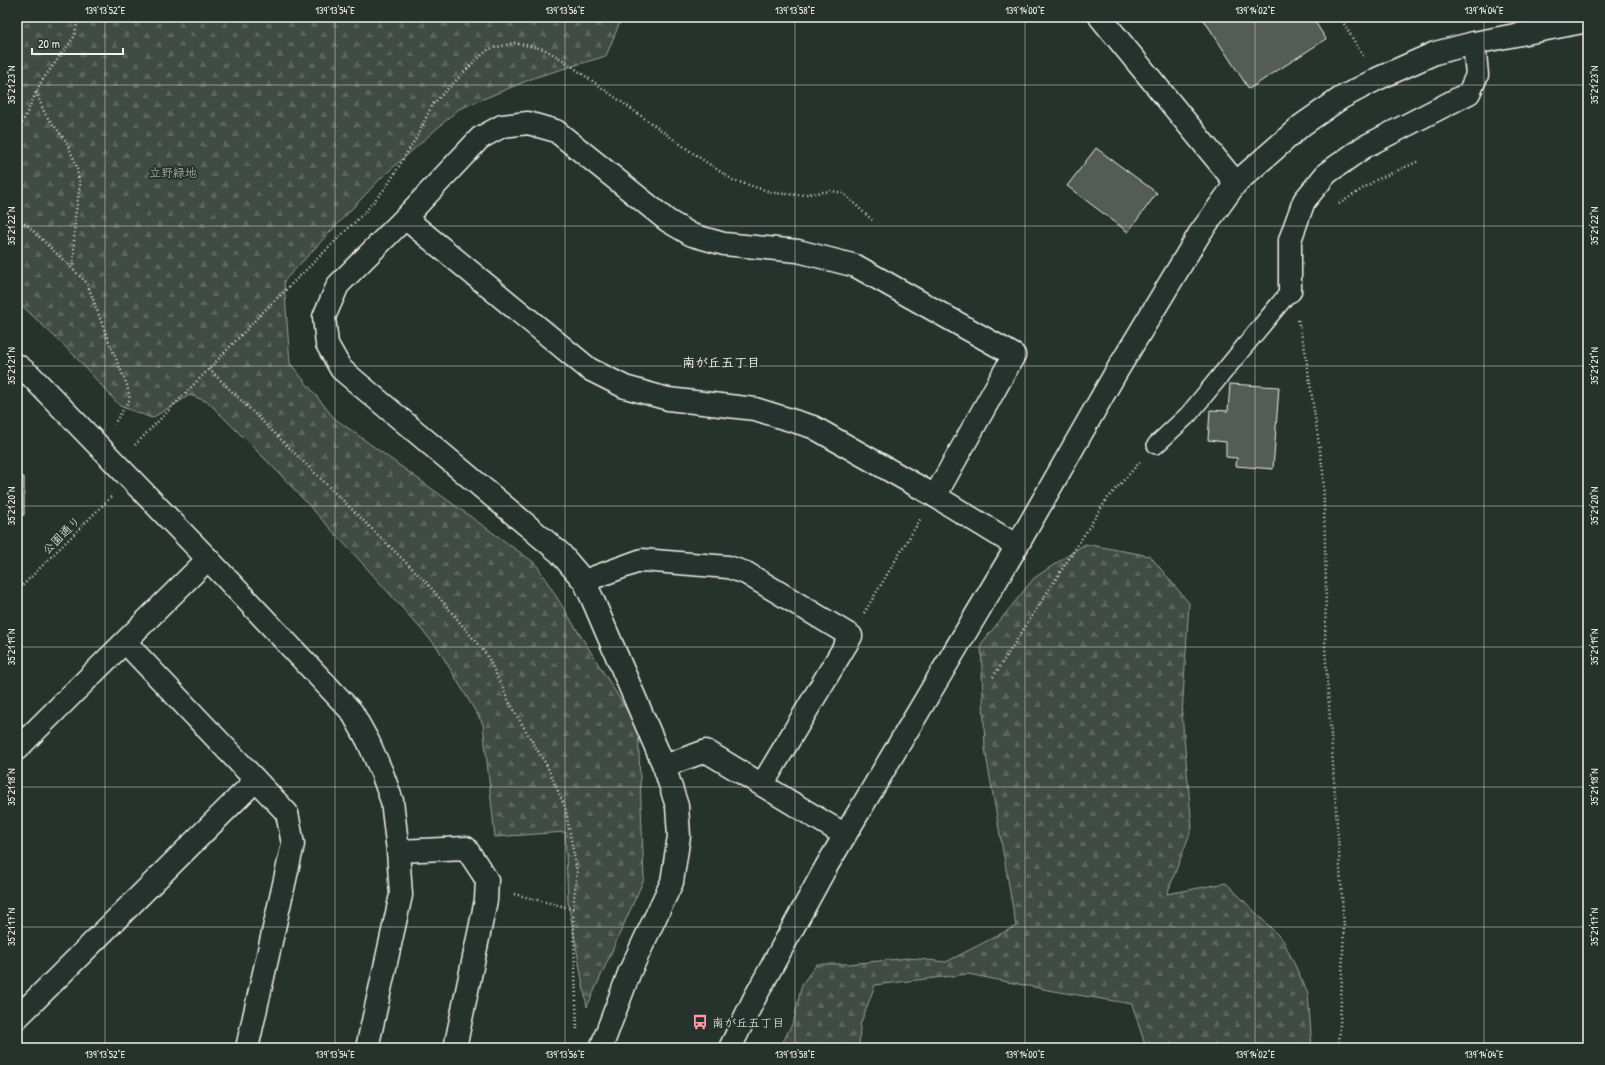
<svg xmlns="http://www.w3.org/2000/svg" width="1605" height="1065" font-family="'Patrick Hand','Klee One',sans-serif">
  <style>
    .forest { fill: url(#forest-firs); stroke: #9a9e96 }
    .building { fill: #525c55; stroke: #f4f1e8 }
    .lines { fill: none; stroke-linecap: round; stroke-linejoin: round }
    .service-casing { stroke: #f4f1e8; stroke-width: 20 }
    .minor-casing { stroke: #f4f1e8; stroke-width: 25 }
    .tertiary-casing { stroke: #f4f1e8; stroke-width: 25 }
    .path { stroke: #f4f1e8; stroke-width: 2.5; stroke-dasharray: 1 3; stroke-linecap: butt }
    .service { stroke: #26332d; stroke-width: 17 }
    .minor { stroke: #26332d; stroke-width: 22 }
    .tertiary { stroke: #26332d; stroke-width: 22 }
    .ticks { fill: none; stroke: #f4f1e8; stroke-width: 1; stroke-opacity: 0.45 }
    .labels { text-anchor: middle; dominant-baseline: central; stroke-width: 4; stroke-linejoin: round; paint-order: stroke }
    .park-label { font-size: 12px; fill: #bebfb7; stroke: #26332d }
    .street-label { font-size: 12px; fill: #f4f1e8; stroke: #26332d }
    .poi-label { font-size: 12px; fill: #f4f1e8; stroke: #26332d; text-anchor: start }
    .neighbourhood-label { font-size: 13px; font-weight: bold; fill: #f4f1e8; stroke: #26332d }
    .neatline { fill: none; stroke: #f4f1e8; stroke-width: 1.5 }
    .ticks-label { font-size: 10px; text-anchor: middle; fill: #f4f1e8 }
  </style>
  <defs>
    <pattern id="forest-firs" width="22" height="20" patternUnits="userSpaceOnUse"><rect width="22" height="20" fill="#414b45"/><path d="M5 1l3.5 6h-7zM16 11l3.5 6h-7z" fill="#5d6560"/></pattern>
  </defs>
  <rect width="100%" height="100%" fill="#26332d"/>
  <filter id="ink" filterUnits="userSpaceOnUse"><feTurbulence type="fractalNoise" baseFrequency=".025" numOctaves="2"/><feDisplacementMap in="SourceGraphic" scale="8" xChannelSelector="R" yChannelSelector="G"/><feConvolveMatrix kernelMatrix="1 2 1 2 8 2 1 2 1" color-interpolation-filters="sRGB"/></filter>
  <g filter="url(#ink)">
    <path class="forest" d="M17,17h605l-16,39 -70,21 -77,32 -79,70 -96,102 6,82 44,55 202,146 102,164 6,151 -57,128 -19,-105 -3,-70 -70,5 -12,-113 -46,-77 -74,-83 -83,-90 -72,-72 -18,-7 -38,23 -32,-12 -47,-52 -56,-53z
      M1085,544l65,12 39,47 -7,111 10,114 -25,66 59,-11 57,57 25,53 4,55h-166l-14,-44 -84,-14 -80,-16 -93,11 -15,40 -1,23h-79l14,-28 8,-36 15,-20h32l60,-6 37,4 70,-36 -31,-177 -4,-105 53,-66z"/>
    <path class="building" d="M1202,17h110l14,22 -77,50z
      M1096,148l61,45 -29,39 -61,-46z
      M1230,384l49,3 -6,82 -37,-3 1,-8 -11,-1v-15l-18,-2 2,-30 18,1z
      M17,477h7v38h-5v15h-2z"/>
    <g class="lines">
      <g class="service-casing">
        <path id="service" d="M1156,445l33,-31 101,-123"/>
      </g>
      <g class="minor-casing">
        <path id="minor" d="M405,218l75,-80 22,-12 26,-3 28,8 112,90 24,14 32,9 74,7 58,15 158,89 -79,141
          M1290,291v-51l14,-39 23,-28 37,-26 105,-54 8,-18 -3,-32
          M584,581l58,-21 86,7 18,6 105,63 -89,149
          M125,642l162,171 6,31 -46,204
          M17,749l191,-190
          M664,766l42,-15 139,84
          M398,851l68,-3 21,32 -1,20 -31,148
          M17,1018l238,-237"/>
      </g>
      <g class="tertiary-casing">
        <path id="tertiary" d="M1100,17l136,166
          M17,365l14,11 177,183 144,153 16,29 14,32 10,28 6,50 3,44 -34,153
          M601,1048l29,-77 42,-89 7,-46 -2,-30 -13,-40 -72,-168 -8,-17 -24,-28 -219,-184 -14,-25 -3,-27 14,-32 67,-67 184,151 36,18 43,12 87,10 58,18 122,69 82,50
          M730,1048l24,-49 72,-132 191,-321 98,-172 85,-141 36,-50 66,-58 39,-27 36,-19 58,-26 39,-10 114,-22"/>
      </g>
      <path class="path" d="M1340,17l23,39
        M36,92l9,22 21,27 10,23 4,21 -5,32 -2,51
        M17,134l24,-52 33,-45 4,-17 -1,-3
        M1339,204l37,-24 43,-19
        M17,220l10,5 60,58 20,54 20,48 3,14 -16,25
        M1298,320l7,30 18,121 3,112 -1,65 19,279 -5,121
        M209,369l218,214 60,72 23,49 37,62 18,41 12,64 -4,38
        M135,445l74,-76 53,-56 102,-100 23,-27 32,-53 13,-28 42,-43 15,-13 26,-6 29,6 19,11 134,96 36,24 41,13 26,2 32,-4 11,2 29,27
        M17,591l94,-94
        M864,613l57,-95
        M993,677l114,-178 33,-37
        M514,894l59,15 4,122"/>
      <use href="#service" class="service"/>
      <use href="#minor" class="minor"/>
      <use href="#tertiary" class="tertiary"/>
    </g>
  </g>
  <path class="ticks" d="M105,17v1031M335,17v1031M565,17v1031M795,17v1031M1025,17v1031M1255,17v1031M1484,17v1031M17,85h1571M17,226h1571M17,366h1571M17,506h1571M17,647h1571M17,787h1571M17,927h1571"/>
  <defs>
    <g id="bus-bare" transform="scale(1.2)"><path d="M-5-6H5V4H4V6H2V4H-2V6H-4V4H-5ZM-3.5-4V0h7V-4ZM-3.5 1.2v1.5H-2V1.2ZM2 1.2v1.5H3.5V1.2Z" fill="#ff9aa2" stroke="#26332d" stroke-width="2.5" paint-order="stroke"/></g>
  </defs>
  <g fill-rule="evenodd">
    <use href="#bus-bare" x="700" y="1022"/>
  </g>
  <g class="labels">
    <g class="park-label">
      <text x="173" y="172">立野緑地</text>
    </g>
    <g class="street-label">
      <text transform="translate(61 535) rotate(-45)">公園通り</text>
    </g>
    <g class="poi-label">
      <text x="712" y="1022">南が丘五丁目</text>
    </g>
    <g class="neighbourhood-label">
      <text x="721" y="362">南が丘五丁目</text>
    </g>
  </g>
  <rect width="1605" height="1065" fill="none" stroke="#26332d" stroke-width="44"/>
  <path d="M32 48v6h91v-6" fill="none" stroke="#f4f1e8" stroke-width="2"/>
  <text x="38" y="48" font-size="12" fill="#f4f1e8" stroke="#26332d" stroke-width="3" paint-order="stroke">20 m</text>
  <rect x="22" y="22" width="1561" height="1021" class="neatline"/>
  <g class="ticks-label">
    <text x="105" y="14">139°13'52"E</text>
    <text x="335" y="14">139°13'54"E</text>
    <text x="565" y="14">139°13'56"E</text>
    <text x="795" y="14">139°13'58"E</text>
    <text x="1025" y="14">139°14'00"E</text>
    <text x="1255" y="14">139°14'02"E</text>
    <text x="1484" y="14">139°14'04"E</text>
    <text transform="translate(11 85) rotate(-90)" y="4">35°21'23"N</text>
    <text transform="translate(1594 85) rotate(-90)" y="4">35°21'23"N</text>
    <text transform="translate(11 226) rotate(-90)" y="4">35°21'22"N</text>
    <text transform="translate(1594 226) rotate(-90)" y="4">35°21'22"N</text>
    <text transform="translate(11 366) rotate(-90)" y="4">35°21'21"N</text>
    <text transform="translate(1594 366) rotate(-90)" y="4">35°21'21"N</text>
    <text transform="translate(11 506) rotate(-90)" y="4">35°21'20"N</text>
    <text transform="translate(1594 506) rotate(-90)" y="4">35°21'20"N</text>
    <text transform="translate(11 647) rotate(-90)" y="4">35°21'19"N</text>
    <text transform="translate(1594 647) rotate(-90)" y="4">35°21'19"N</text>
    <text transform="translate(11 787) rotate(-90)" y="4">35°21'18"N</text>
    <text transform="translate(1594 787) rotate(-90)" y="4">35°21'18"N</text>
    <text transform="translate(11 927) rotate(-90)" y="4">35°21'17"N</text>
    <text transform="translate(1594 927) rotate(-90)" y="4">35°21'17"N</text>
    <text x="105" y="1058">139°13'52"E</text>
    <text x="335" y="1058">139°13'54"E</text>
    <text x="565" y="1058">139°13'56"E</text>
    <text x="795" y="1058">139°13'58"E</text>
    <text x="1025" y="1058">139°14'00"E</text>
    <text x="1255" y="1058">139°14'02"E</text>
    <text x="1484" y="1058">139°14'04"E</text>
  </g>
</svg>
